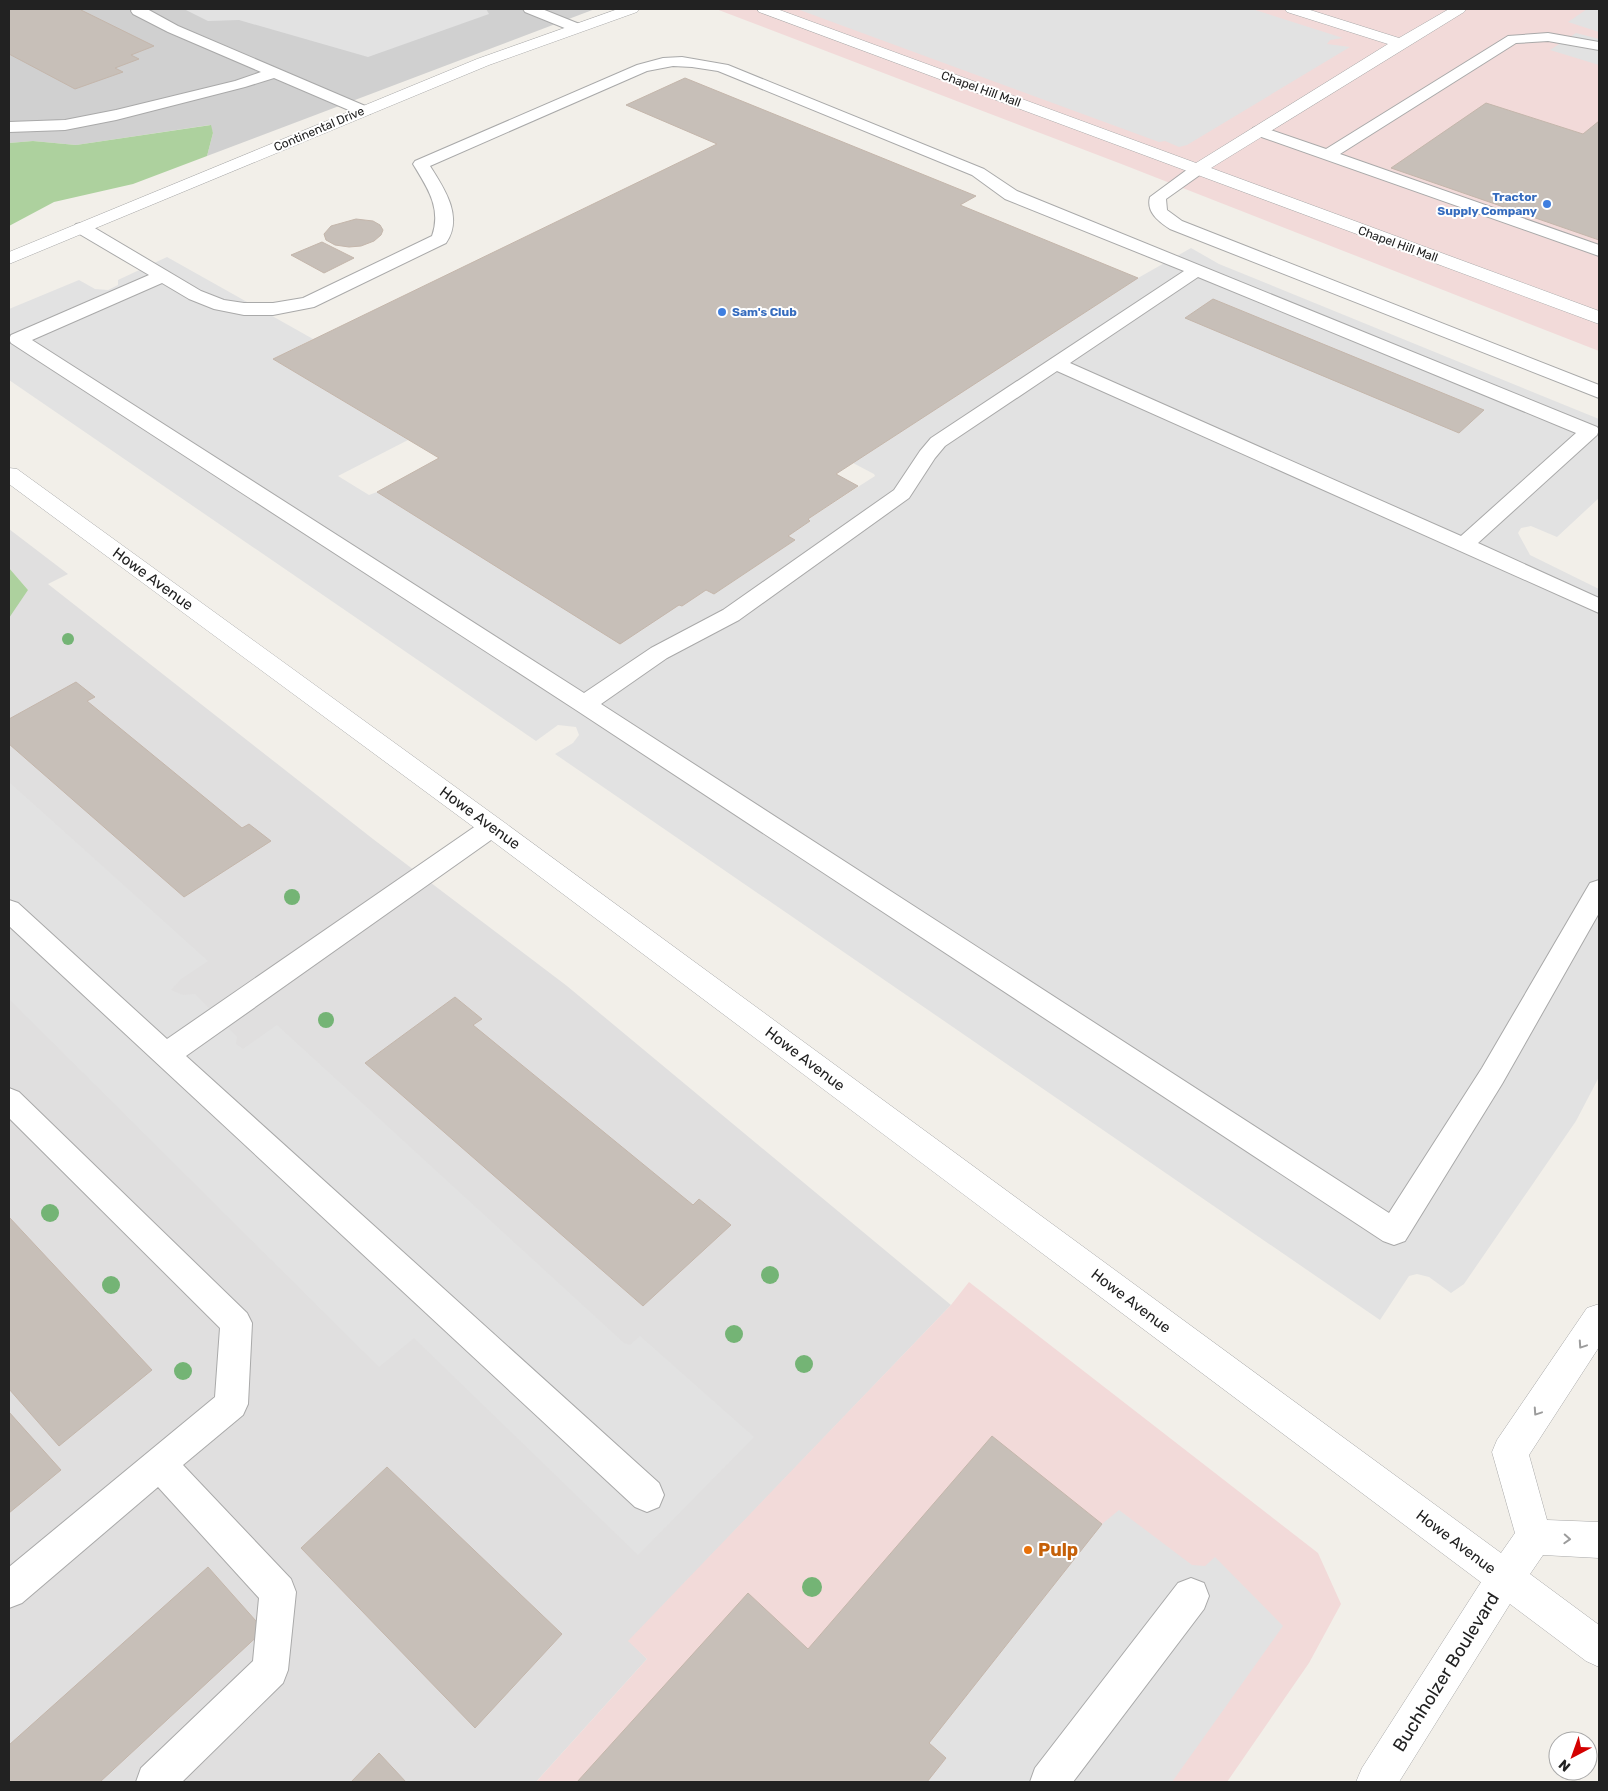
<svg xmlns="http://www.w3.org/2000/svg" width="1608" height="1791" font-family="Rubik,sans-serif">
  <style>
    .residential { fill: #e0dfdf }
    .commercial { fill: #f2dad9 }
    .religious { fill: #d0d0d0 }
    .forest { fill: #add19e }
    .parking { fill: #e2e2e2 }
    .building { fill: #c7bfb8; stroke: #c4b6ab }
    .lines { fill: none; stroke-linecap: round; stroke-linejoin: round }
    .service-casing { stroke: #a9a9a9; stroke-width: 2 }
    .minor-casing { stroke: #a9a9a9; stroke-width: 1 }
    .tertiary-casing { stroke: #a9a9a9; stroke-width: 1 }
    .service { fill: #fff; fill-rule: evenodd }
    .minor { fill: #fff; fill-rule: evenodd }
    .tertiary { fill: #fff; fill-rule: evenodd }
    .tree { fill: #74b475 }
    .oneway { stroke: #9c9c9c }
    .shop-dot { fill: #3f7fe0; stroke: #fff; stroke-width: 2 }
    .food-dot { fill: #e8710a; stroke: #fff; stroke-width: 2 }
    .labels { text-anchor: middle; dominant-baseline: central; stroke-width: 4; stroke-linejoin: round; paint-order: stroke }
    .far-street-label { font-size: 12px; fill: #222; stroke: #fff }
    .far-shop-label { font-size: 12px; font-weight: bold; fill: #366cbe; stroke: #fff; text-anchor: end }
    .street-label { font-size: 15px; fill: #222; stroke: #fff }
    .near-food-label { font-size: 18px; font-weight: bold; fill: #c56008; stroke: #fff; text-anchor: start }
    .near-street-label { font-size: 18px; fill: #222; stroke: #fff }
  </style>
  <rect width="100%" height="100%" fill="#f2efe9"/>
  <path class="residential" d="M9,529l59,45 -20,10 325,255 194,147 384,319 -322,336 18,18 -111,123h-527v-1179l19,-13 -19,-22z"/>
  <path class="commercial" d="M716,9h883v342l-475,-186z
    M969,1282l349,271 23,51 -32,59 -82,119h-691l111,-123 -19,-18 323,-336z"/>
  <path class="religious" d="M9,9h586l-388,147 6,-23 -3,-8 -134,20 -43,-4 -24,2z"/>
  <path class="forest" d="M211,125l2,8 -6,23 -74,28 -79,18 -45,24v-83l24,-2 43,4z
    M9,568l19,22 -19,28z"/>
  <path class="parking" d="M191,9h295l3,5 -121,43 -129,-37 -31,1 -22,-11z
    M797,9h455l91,29 -13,2 -3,4 23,3 -163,98 -8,2 -14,-6 -6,1z
    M1587,9h12v23l-31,-10z
    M1576,33l23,6v26l-49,-15z
    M1191,248l28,16 380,155v79l-42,39 -26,-11 -10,2 -3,5 12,22 69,34v488l-23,44 -112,163 -13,9 -22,-16 -12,-3 -8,2 -29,44 -825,-566 18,-11 6,-8 -3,-8 -18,-2 -22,16 -527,-361v-71l70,-29 16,9 13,1 10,-5v-5l49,-23 146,82 -40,20 135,81 -70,36 31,19 8,-3 305,114 24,-16 8,4 81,-54 -7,-4 22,-15 -2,-2 67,-43 -1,-2 -21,-11 285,-185z
    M9,782l199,179 -27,18 -10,11 12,5 12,-1 42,43 -1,7 7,5 34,-24 347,318 6,2 10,-9 114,101 -116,118 -224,-217 -35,29 -370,-368z
    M1119,1510l73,55 13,1 10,-9 68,69 -111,156h-245l19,-24 -17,-15 173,-219z"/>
  <path class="building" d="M9,9h76l-4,1 73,36 -23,9 8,4 -24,9 8,4 -48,17 -66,-35z
    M685,78l291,118 -16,9 178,73 -302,196 22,12 -50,33 2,2 -22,15 7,4 -81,54 -8,-4 -24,16 -3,-1 -59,39 -243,-152 62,-34 -166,-99 444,-215 -91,-39z
    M1486,103l97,31 16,-13v119l-208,-72z
    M356,219l17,2 7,4 3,5 -2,5 -7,6 -13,5 -12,1 -14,-2 -9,-5 -2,-6 7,-8z
    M322,242l32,16 -30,15 -33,-18z
    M1213,299l271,111 -25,23 -274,-115z
    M76,682l19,15 -8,4 155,127 7,-4 22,17 -87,56 -175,-153v-25z
    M455,997l27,22 -9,6 220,180 6,-6 32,26 -88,81 -278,-243z
    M9,1217l143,153 -93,76 -50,-57z
    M9,1412l52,58 -52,43z
    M992,1436l110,88 -173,219 17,15 -19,24h-350l171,-189 60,56z
    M387,1467l175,167 -87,94 -174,-180z
    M208,1567l56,63 -164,152h-91v-37z
    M379,1753l27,29h-55z"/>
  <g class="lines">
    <g class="service-casing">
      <path id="service" d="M132,9h15l31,17 192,82 2,3 -2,3h-12l-84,-36 -29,9 -129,33 -51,10 -56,2v-10l56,-2 51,-10 119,-29 26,-9 -93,-40 -35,-18 -2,-3z
        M523,9h19l40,16 2,3 -2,3h-10l-47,-19z
        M1548,33l51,9v8l-51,-9 -32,2 -176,111 259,91v11l-346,-122 -2,-3 2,-3 6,-2 67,23 182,-113z
        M682,57l46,8 256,104 33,22 580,236 2,3 -2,5 -119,108 121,55v15l-542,-242 -112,75 -10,12 -26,40 -170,122 -72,38 -66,46 788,509 93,-145 108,-185 9,-3v33l-97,171 -97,157 -11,4 -11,-4 -807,-531 -565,-367 -2,-4 2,-4 138,-60 -73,-43 -3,-4 3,-4 6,-1 6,1 113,67 23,9 20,3h29l30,-5 129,-62c10,-28 -5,-49 -19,-72l2,-3 222,-96 26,-7zM673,66l19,1 26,4 254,104 33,24 179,72 -253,167 -11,13 -26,39 -171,120 -72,38 -67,45 -552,-353 130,-57 27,16 25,10 30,6h29l41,-8 132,-64c18,-26 -2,-55 -16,-77l217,-95zM1198,277l378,156 -115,103 -391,-173z
        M1198,164l6,2 2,3 -2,3 -38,27 1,11 15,11 417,164v13l-429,-169c-12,-8 -24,-17 -20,-32l42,-31z
        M492,818l9,3 4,6 -4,6 -315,223 473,427 5,12 -5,12 -12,5 -12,-5 -626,-581v-26l9,3 149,136 316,-218z
        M9,1088l10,4 228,221 5,10 -4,81 -5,11 -60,50 108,114 5,13 -8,78 -5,13 -101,99h-46l5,-14 112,-107 6,-63 -101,-111 -136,116 -13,5v-41l206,-170 5,-69 -211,-210z
        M1191,1578l13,5 5,13 -5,13 -131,173h-43l5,-14 143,-185z"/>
    </g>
    <g class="minor-casing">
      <path id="minor" d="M618,9h21l-2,3 -148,53 -480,199v-12l468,-193z
        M757,9h20l419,154 192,-119 -101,-32 -2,-3h22l92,29 50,-29h17l-2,3 -253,156 388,143v13l-840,-312z
        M1505,1559l13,6 6,13 -6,13 -119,191h-43l6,-14 130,-203z"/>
    </g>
    <g class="tertiary-casing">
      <path id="tertiary" d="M9,468l8,1 484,351 1000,733 14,-20 -23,-81 5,-12 90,-132 12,-4v43l-70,108 18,65 52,2v36l-56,-3 -13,19 69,51v42l-13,-6 -1103,-827 -474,-350z"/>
    </g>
    <use href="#service" class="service"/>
    <use href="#minor" class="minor"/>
    <use href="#tertiary" class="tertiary"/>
  </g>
  <g class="tree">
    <circle cx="68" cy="639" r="6"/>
    <circle cx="292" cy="897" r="8"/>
    <circle cx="326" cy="1020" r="8"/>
    <circle cx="50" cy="1213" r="9"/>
    <circle cx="770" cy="1275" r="9"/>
    <circle cx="111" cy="1285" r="9"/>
    <circle cx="734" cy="1334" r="9"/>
    <circle cx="804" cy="1364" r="9"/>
    <circle cx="183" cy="1371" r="9"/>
    <circle cx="812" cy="1587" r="10"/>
  </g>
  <defs><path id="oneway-chevron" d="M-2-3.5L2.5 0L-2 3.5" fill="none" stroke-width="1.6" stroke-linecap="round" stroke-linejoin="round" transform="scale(1.25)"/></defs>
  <g class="oneway">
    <use href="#oneway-chevron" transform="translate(1582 1345) rotate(124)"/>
    <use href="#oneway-chevron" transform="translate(1537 1412) rotate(124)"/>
    <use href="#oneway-chevron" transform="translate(1567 1539) rotate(3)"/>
  </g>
  <g class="shop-dot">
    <circle cx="1547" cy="204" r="5"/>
    <circle cx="722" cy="312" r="5"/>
  </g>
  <circle class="food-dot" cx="1028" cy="1550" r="5"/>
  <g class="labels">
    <g class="far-street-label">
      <text transform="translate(981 89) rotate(20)">Chapel Hill Mall</text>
      <text transform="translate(319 129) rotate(-23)">Continental Drive</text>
      <text transform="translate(1398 244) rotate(20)">Chapel Hill Mall</text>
    </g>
    <g class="far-shop-label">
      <text x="1537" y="197">Tractor<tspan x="1537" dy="14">Supply Company</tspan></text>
      <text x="732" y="312" text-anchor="start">Sam's Club</text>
    </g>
    <g class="street-label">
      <text transform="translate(153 579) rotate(36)">Howe Avenue</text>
      <text transform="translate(480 818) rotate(36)">Howe Avenue</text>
      <text transform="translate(805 1059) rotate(37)">Howe Avenue</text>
      <text transform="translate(1131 1301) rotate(37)">Howe Avenue</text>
      <text transform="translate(1456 1542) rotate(37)">Howe Avenue</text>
    </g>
    <g class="near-food-label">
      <text x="1038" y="1550">Pulp</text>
    </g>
    <g class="near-street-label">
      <text transform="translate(1446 1672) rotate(-58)">Buchholzer Boulevard</text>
    </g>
  </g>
  <rect width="1608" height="1791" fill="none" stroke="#222222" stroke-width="20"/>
  <g transform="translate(1573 1756) rotate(221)"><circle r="24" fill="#ffffff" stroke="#a7a7a7"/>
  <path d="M0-4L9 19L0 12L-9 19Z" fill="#d40000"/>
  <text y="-8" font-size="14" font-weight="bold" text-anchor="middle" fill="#222222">N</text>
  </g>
</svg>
